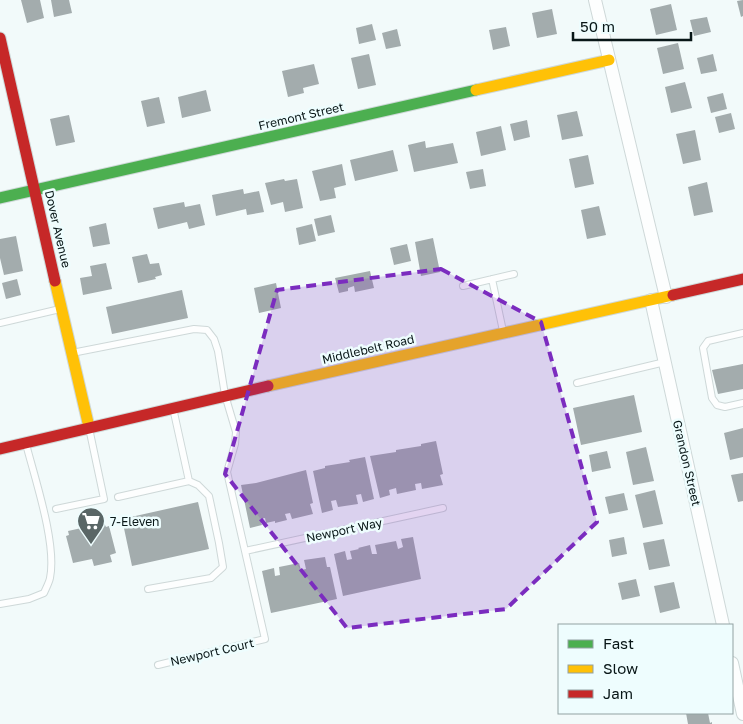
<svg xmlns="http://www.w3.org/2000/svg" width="743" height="724" font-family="'Golos Text',sans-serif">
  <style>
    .building { fill: #a3acad }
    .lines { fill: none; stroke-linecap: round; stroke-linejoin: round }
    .lane-casing { stroke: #ced8d8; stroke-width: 8 }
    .street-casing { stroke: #ced8d8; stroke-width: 14 }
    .fast-casing { stroke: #ced8d8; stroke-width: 13 }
    .slow-casing { stroke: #ced8d8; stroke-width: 13 }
    .jam-casing { stroke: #ced8d8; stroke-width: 13 }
    .lane { stroke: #fdfefe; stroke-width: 6 }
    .street { stroke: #fdfefe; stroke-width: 12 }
    .fast { stroke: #4caf50; stroke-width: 11 }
    .slow { stroke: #ffc107; stroke-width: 11 }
    .jam { stroke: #c62828; stroke-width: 11 }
    .marked { fill: #7b2cbf; fill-opacity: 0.2; stroke: #7b2cbf; stroke-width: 4; stroke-dasharray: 10 6; stroke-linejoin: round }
    .labels { text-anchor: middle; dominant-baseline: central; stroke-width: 5; stroke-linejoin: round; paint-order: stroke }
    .street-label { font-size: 12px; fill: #081617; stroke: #eefdfe }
    .poi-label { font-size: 12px; fill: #081617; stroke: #eefdfe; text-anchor: start }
  </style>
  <rect width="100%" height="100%" fill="#f2fafa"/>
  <path class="building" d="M21,0h19l4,18 -17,5z
    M51,0h18l3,13 -18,4z
    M743,0v16l-2,1 -4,-16z
    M671,4l6,26 -21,5 -6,-26z
    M552,9l5,25 -20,4 -5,-25z
    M707,17l4,15 -17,4 -4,-16z
    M372,24l4,16 -17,4 -3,-16z
    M506,27l4,19 -17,4 -4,-20z
    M397,29l4,17 -15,3 -4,-16z
    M678,43l6,26 -21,5 -6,-26z
    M369,54l7,31 -18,4 -7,-31z
    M713,54l4,17 -16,3 -4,-16z
    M314,64l5,20 -16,4 1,5 -16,4 -6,-26z
    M685,82l7,26 -21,5 -6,-26z
    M206,90l5,21 -29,7 -4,-21z
    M723,93l4,16 -16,4 -4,-16z
    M159,97l6,26 -18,4 -6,-26z
    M577,111l6,25 -21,4 -5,-25z
    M731,113l4,16 -16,4 -4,-16z
    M69,115l6,27 -19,4 -6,-27z
    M527,120l3,17 -16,4 -4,-17z
    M501,126l5,24 -25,6 -5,-24z
    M695,130l6,30 -18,4 -7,-30z
    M425,141l1,7 27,-5 5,20 -44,9 -6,-27z
    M393,150l5,21 -43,10 -5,-21z
    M588,155l6,29 -19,4 -6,-29z
    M342,164l4,21 -12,3 2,10 -16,3 -8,-30z
    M483,169l3,17 -16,3 -4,-17z
    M284,179l1,2 12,-2 6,29 -18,4 -2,-10 -12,3 -6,-22z
    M707,182l6,30 -19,4 -6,-29z
    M243,189l1,5 15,-3 5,21 -17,3 -1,-6 -30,7 -4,-21z
    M184,202l1,5 15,-3 5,21 -16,4 -2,-7 -29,7 -5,-21z
    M599,206l7,29 -19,4 -6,-29z
    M331,215l4,17 -17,4 -4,-17z
    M106,223l4,21 -17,3 -4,-20z
    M312,224l4,17 -17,4 -3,-17z
    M16,236l7,35 -19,4 -4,-17v-19z
    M433,238l7,34 -19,4 -6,-34z
    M407,244l4,17 -17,4 -4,-17z
    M147,254l3,10 9,-1 3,12 -7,2 1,2 -18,4 -6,-26z
    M106,263l6,26 -29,6 -3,-17 12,-2 -2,-10z
    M370,271l4,17 -19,4 -1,-6 -6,2v3l-9,2 -4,-15z
    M17,279l4,16 -15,4 -4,-16z
    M276,283l5,25 -22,5 -5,-25z
    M182,290l6,28 -76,16 -6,-27z
    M743,364v25l-25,5 -6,-24z
    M634,395l8,37 -61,13 -8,-37z
    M743,428v29l-13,3 -6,-27z
    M436,441l7,33 -3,1 3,10 -21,4 -1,-6 -6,1 1,6 -19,4 -1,-6 -7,2 1,5 -10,3 -10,-42 26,-4v-2l25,-4v-2z
    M646,447l8,34 -21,4 -7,-33z
    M607,451l4,17 -19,4 -3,-17z
    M365,457l9,42 -11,3 -2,-8 -5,1 2,9 -20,3 -2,-7 -5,1 2,9 -11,3 -9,-42 12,-3v-2l25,-4 -1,-2z
    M306,470l7,33 -3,1 3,10 -21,5 -2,-6 -5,1 2,6 -12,3v-2l-9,2 -1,-5 -5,1 2,6 -12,3 -9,-43 15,-2z
    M743,473v28l-5,1 -7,-27z
    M655,490l8,34 -20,4 -8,-33z
    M624,493l4,17 -19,4 -4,-17z
    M198,502l11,47 -77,17 -10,-47z
    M104,523l2,4 3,-1 7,27 -6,2 2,7 -18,4 -2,-7 -19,4 -7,-27 3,-1 -1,-4z
    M413,537l8,42 -78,17 -9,-42 11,-3 2,9 5,-1 -2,-8 9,-2 -1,-1 12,-3 2,9h5l-2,-9 21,-4 2,8 5,-2 -2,-8z
    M624,537l3,17 -15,3 -3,-17z
    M664,539l6,27 -21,4 -6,-27z
    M325,557l2,10h3l7,32 -66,14 -9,-42 12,-3 1,8 5,-1 -1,-8 20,-4 2,7 5,-1 -2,-9z
    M636,579l4,17 -18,4 -4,-17z
    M674,582l6,26 -20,5 -6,-27z
    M686,713h22l2,10 2,-1v2h-24z"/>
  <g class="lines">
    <g class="lane-casing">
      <path id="lane" d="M492,279l11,52
        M463,286l51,-12
        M0,323l60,-14
        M743,333l-35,8 -5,7 9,50 5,7 8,2 18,-4
        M72,353l122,-24 13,1 7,9 4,12 7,44 11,37 -1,12 -8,28 38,167 -107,26
        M577,383l88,-21
        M118,497l71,-16 -16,-73
        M56,509l48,-10 -15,-71
        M245,551l198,-43
        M148,589l63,-11 12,-11 -4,-24 -10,-47 -11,-11 -9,-4
        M0,604l29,-5 15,-6c2,-5 5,-10 6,-15 7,-34 -15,-99 -24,-134"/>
    </g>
    <g class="street-casing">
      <path id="street" d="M595,0l71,297
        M651,300l72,325
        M732,663l11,51"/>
    </g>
    <g class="fast-casing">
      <path id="fast" d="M0,198l476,-108"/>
    </g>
    <g class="slow-casing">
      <path id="slow" d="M476,90l133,-30
        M55,281l34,146
        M268,386l405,-91"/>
    </g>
    <g class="jam-casing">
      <path id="jam" d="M0,38l55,243
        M673,295l70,-16
        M0,449l268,-63"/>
    </g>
    <use href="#lane" class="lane"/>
    <use href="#street" class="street"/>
    <use href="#fast" class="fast"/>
    <use href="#slow" class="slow"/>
    <use href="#jam" class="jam"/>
  </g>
  <path class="marked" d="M441,269l100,53 56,200 -91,87 -159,19 -122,-154 52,-184z"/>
  <defs>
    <g id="supermarket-pin" transform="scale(1.4375)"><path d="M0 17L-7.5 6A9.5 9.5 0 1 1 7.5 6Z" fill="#5a6666" stroke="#eefdfe"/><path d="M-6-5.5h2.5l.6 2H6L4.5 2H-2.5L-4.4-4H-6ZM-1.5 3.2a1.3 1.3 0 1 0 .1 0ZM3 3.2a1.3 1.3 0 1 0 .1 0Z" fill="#fff"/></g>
  </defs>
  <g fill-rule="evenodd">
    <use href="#supermarket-pin" x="91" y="521"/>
  </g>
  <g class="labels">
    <g class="street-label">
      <text transform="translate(301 116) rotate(-13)">Fremont Street</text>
      <text transform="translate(58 229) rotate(77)">Dover Avenue</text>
      <text transform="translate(368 349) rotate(-13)">Middlebelt Road</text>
      <text transform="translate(687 463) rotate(77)">Grandon Street</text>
      <text transform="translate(344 530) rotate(-12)">Newport Way</text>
      <text transform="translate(212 652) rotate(-13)">Newport Court</text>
    </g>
    <g class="poi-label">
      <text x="110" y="521">7-Eleven</text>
    </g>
  </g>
  <rect x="558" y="624" width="175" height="90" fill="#eefdfe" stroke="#92a1a2"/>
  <rect x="568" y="640" width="25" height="8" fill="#4caf50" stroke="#92a1a2"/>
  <text x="603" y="649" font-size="15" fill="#081617">Fast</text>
  <rect x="568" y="665" width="25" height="8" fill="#ffc107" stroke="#92a1a2"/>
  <text x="603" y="674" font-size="15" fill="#081617">Slow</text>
  <rect x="568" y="690" width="25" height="8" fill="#c62828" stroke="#92a1a2"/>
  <text x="603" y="699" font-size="15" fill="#081617">Jam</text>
  <path d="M573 32v8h118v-8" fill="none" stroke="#081617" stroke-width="2.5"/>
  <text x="580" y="32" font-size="15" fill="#081617" stroke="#eefdfe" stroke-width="4" paint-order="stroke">50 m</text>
</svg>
